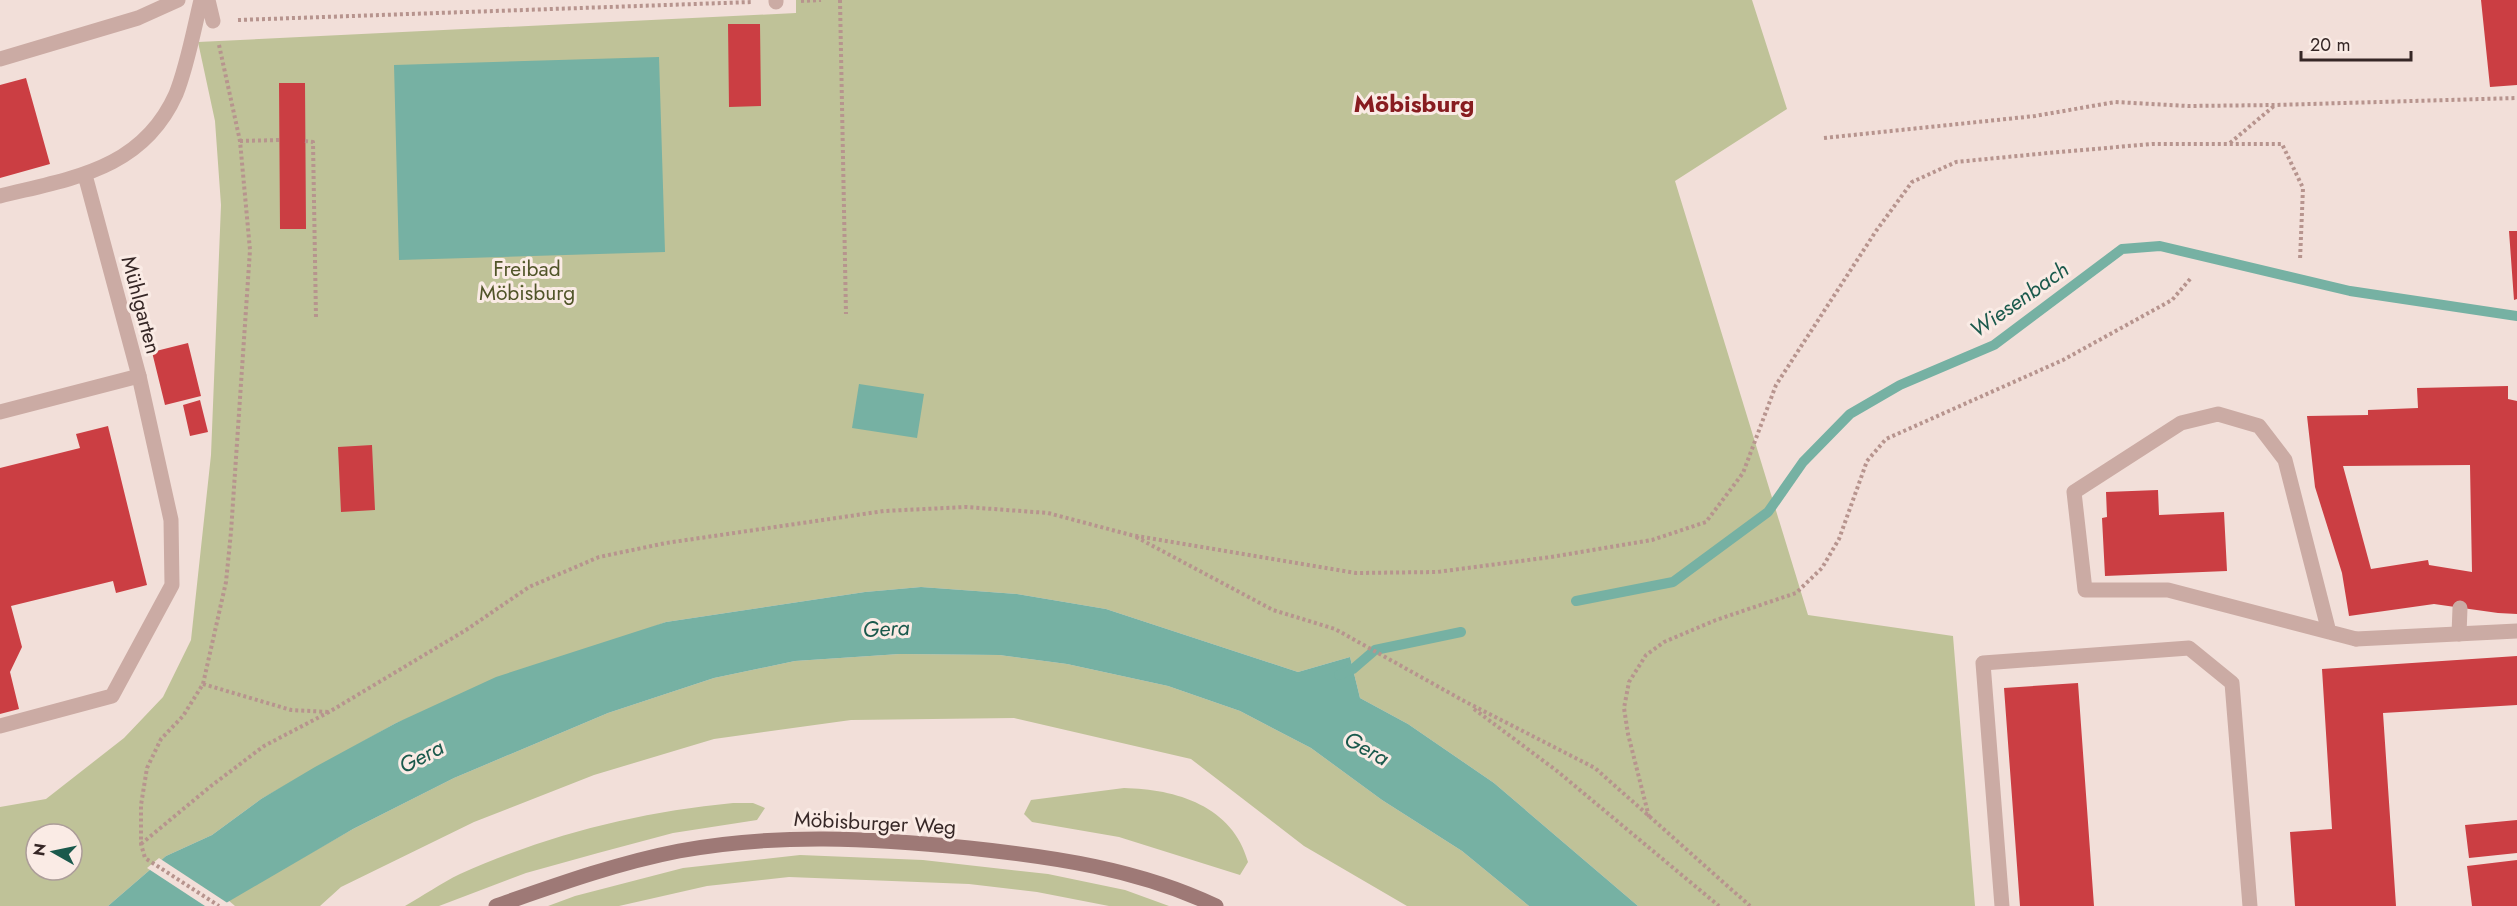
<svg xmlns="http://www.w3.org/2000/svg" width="2517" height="906" font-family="Jost,sans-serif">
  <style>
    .green { fill: #bfc298; fill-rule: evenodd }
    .water { fill: #76b1a3 }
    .pier { fill: #f2dfd9 }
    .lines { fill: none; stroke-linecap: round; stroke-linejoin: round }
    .stream { stroke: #76b1a3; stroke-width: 10 }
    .building { fill: #cb3e43; fill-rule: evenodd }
    .path { stroke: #b7948e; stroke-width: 4; stroke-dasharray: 3 3; stroke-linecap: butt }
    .lane { stroke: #cbaba4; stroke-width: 15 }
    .street { stroke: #cbaba4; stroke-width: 15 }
    .secondary { stroke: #9e7976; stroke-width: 15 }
    .labels { text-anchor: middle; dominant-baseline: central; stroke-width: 6; stroke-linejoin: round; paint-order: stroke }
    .park-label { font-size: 21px; fill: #515529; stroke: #faebe5 }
    .street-label { font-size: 21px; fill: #362726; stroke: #faebe5 }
    .water-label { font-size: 22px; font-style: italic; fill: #1a594c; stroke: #faebe5 }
    .quarter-label { font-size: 24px; font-weight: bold; fill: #881c20; stroke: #faebe5 }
  </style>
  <rect width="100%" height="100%" fill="#f2dfd9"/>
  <path class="green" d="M796,0h956l35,109 -112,72 133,434 145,21 22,270h-337l-144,-123 -86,-59 -48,-26 -10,-41 -52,15 -192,-63 -89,-15 -96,-7 -56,5 -199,30 -270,101 -135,76 -49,36 -46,21 -58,50h-108v-99l46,-8 78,-61 39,-41 28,-57 20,-185 10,-250 -6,-84 -17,-79 598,-29zM36,834h36v36h-36z
    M900,654l99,1 68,9 101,22 72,25 71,37 71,52 80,51 67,55h-122l-103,-60 -113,-87 -177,-41 -163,2 -137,19 -120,36 -120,47 -133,65 -21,19h-85l-7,-6 125,-71 101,-51 154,-65 106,-35 81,-17z
    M1124,788c52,1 109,18 124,74l-8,13 -121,-38 -87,-15 -8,-8 7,-14z
    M733,803h20l12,5 -8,12 -84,13 -75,20 -72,20 -87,33h-34c18,-10 36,-23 55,-32 87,-39 178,-62 273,-71z
    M800,855l123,5 125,14 77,16 44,16h-60l-72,-14 -68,-8 -180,-7 -82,9 -88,20h-71l27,-10 108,-28z"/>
  <path class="water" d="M659,57l6,195 -266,8 -5,-195z
    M859,384l65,10 -7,44 -65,-10z
    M921,587l96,7 89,15 192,63 52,-15 10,41 48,26 86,59 144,123h-109l-67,-55 -80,-51 -71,-52 -71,-37 -72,-25 -101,-22 -68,-9 -99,-1 -105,7 -81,17 -106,35 -154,65 -101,51 -132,77h-113l58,-50 46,-21 49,-36 54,-32 81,-44 100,-46 170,-55 199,-30z"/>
  <path class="pier" d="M159,858l70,46 -3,2h-21l-58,-38z"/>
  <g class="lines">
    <path class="stream" d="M1576,601l97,-19 95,-70 35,-50 47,-48 50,-29 94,-40 128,-96 38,-3 190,45 167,25
      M1339,675l14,-6 22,-19 86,-18"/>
  </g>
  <path class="building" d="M2481,0h36v85l-27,2z
    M728,24h32l1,82 -32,1z
    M26,78l24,86 -50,14v-93z
    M279,83h26l1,146h-26z
    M2509,231h8v68l-3,1z
    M188,343l13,53 -36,9 -13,-53z
    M2508,386v13l9,2v213l-19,-1 -64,-9 -85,12 -7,-43 -27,-86 -8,-71 61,-1v-5l50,-2 -1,-20zM2470,465l2,107 -43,-7 -1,-5 -57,9 -28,-103z
    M200,400l8,32 -18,4 -7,-31z
    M108,426l39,159 -31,8 -3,-12 -102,25 11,41 -12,25 9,37 -19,5v-246l80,-20 -4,-14z
    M372,445l3,65 -34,2 -3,-65z
    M2158,490l1,25 65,-3 3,59 -122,5 -3,-58 5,-1 -1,-25z
    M2517,656v49l-134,8 13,193h-101l-5,-74 42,-3 -10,-160z
    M2078,683l16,223h-74l-16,-218z
    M2517,820v33l-48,5 -4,-33z
    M2517,860v46h-45l-5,-40z"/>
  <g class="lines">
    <path class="path" d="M840,0l6,314
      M801,1l20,-1
      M238,20l514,-18
      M219,45l21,96 10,109 -19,282 -5,50 -23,102 -20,32 -22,23 -14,29 -6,37v39l4,14 74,48
      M1824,138l211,-22 80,-14 73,4 87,-1 242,-7
      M240,141l39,-1
      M305,141l8,1 3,176
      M2230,143l44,-37
      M1136,537l137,73 62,19 129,72 131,67 155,138
      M203,684l88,26 38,2
      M1474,709l83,62 162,135
      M1649,817l-21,-83 -4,-26 5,-26 17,-27 18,-13 52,-22 80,-27 26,-25 17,-29 28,-78 19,-22 177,-79 109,-60 19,-22
      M141,844l70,-58 53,-40 65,-34 137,-82 63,-43 70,-30 67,-14 218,-32 82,-4 82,6 83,22 225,38 81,-1 114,-15 101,-17 54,-18 37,-49 33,-88 100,-154 36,-49 44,-20 92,-9 104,-9h130l21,44 -3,72"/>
    <path class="lane" d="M776,0v2
      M0,59l138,-41 40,-18
      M2329,632l-44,-172 -26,-34 -41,-12 -37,9 -107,69 11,98h83l188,49
      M2459,634l1,-26
      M0,726l112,-30 60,-111 -1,-65 -32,-144
      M2002,906l-19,-243 206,-15 43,35 18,223"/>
    <path class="street" d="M208,0l5,21
      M0,196c72,-18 142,-26 176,-102 11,-27 18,-65 25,-94
      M0,412l139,-36 -54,-201
      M2356,639l161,-8"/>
    <path class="secondary" d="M496,906c60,-21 121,-43 183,-55 96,-18 194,-13 290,-3 85,9 169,21 247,58"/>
  </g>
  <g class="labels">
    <g class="park-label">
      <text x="527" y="269">Freibad<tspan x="527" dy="24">Möbisburg</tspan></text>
    </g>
    <g class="street-label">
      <text transform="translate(141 305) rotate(75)">Mühlgarten</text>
      <text transform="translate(875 823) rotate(3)">Möbisburger Weg</text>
    </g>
    <g class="water-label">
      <text transform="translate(2019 299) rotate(-35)">Wiesenbach</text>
      <text transform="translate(886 628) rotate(-3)">Gera</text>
      <text transform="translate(1367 748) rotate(29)">Gera</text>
      <text transform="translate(421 756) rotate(-28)">Gera</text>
    </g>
    <g class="quarter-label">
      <text x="1414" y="103">Möbisburg</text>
    </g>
  </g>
  <g transform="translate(54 852) rotate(279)"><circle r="28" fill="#faebe5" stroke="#ac9d99" stroke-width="1.5"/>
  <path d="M0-4.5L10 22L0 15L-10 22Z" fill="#1a594c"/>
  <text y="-9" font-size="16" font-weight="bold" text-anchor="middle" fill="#362726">N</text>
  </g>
  <path d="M2301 51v9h110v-9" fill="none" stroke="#362726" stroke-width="3"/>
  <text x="2310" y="51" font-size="18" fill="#362726" stroke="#faebe5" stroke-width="4.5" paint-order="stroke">20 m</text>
</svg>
